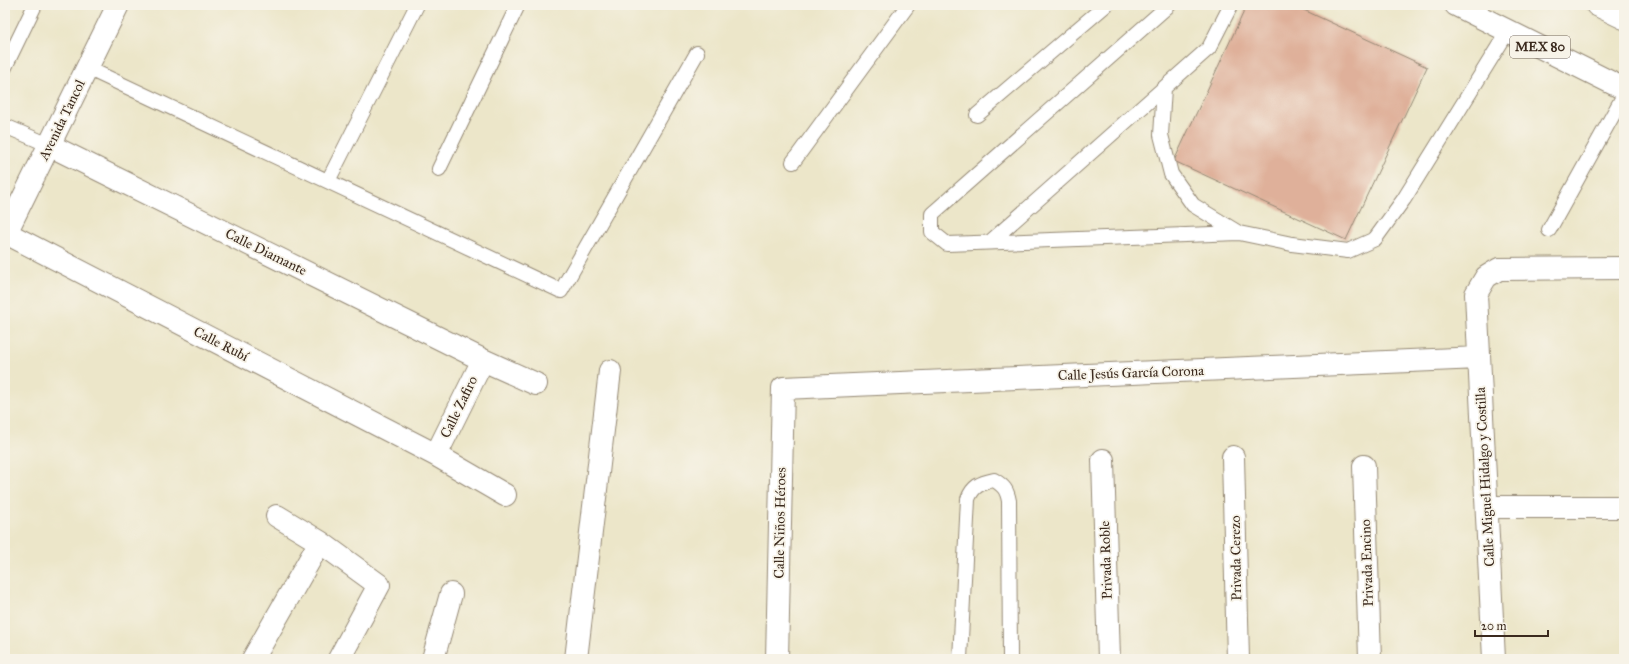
<svg xmlns="http://www.w3.org/2000/svg" width="1629" height="664" font-family="'IM FELL Great Primer',serif">
  <style>
    .building { fill: #dfb09a }
    .lines { fill: none; stroke-linecap: round; stroke-linejoin: round }
    .service-casing { stroke: #948874; stroke-width: 16 }
    .minor-casing { stroke: #948874; stroke-width: 24 }
    .tertiary-casing { stroke: #948874; stroke-width: 24 }
    .primary-casing { stroke: #948874; stroke-width: 24 }
    .service { stroke: #fff; stroke-width: 14 }
    .minor { stroke: #fff; stroke-width: 22 }
    .tertiary { stroke: #fff; stroke-width: 22 }
    .primary { stroke: #fff; stroke-width: 22 }
    .labels { text-anchor: middle; dominant-baseline: central; stroke-width: 3.5; stroke-linejoin: round; paint-order: stroke }
    .shield { fill: #f7f3e8; stroke: #73665b; stroke-width: 1 }
    .shield-label { font-size: 13px; font-weight: bold; fill: #3b2a1e }
    .street-label { font-size: 14px; fill: #3b2a1e; stroke: #f7f3e8 }
  </style>
  <rect width="100%" height="100%" fill="#f7f3e8"/>
  <filter id="ink" filterUnits="userSpaceOnUse"><feTurbulence type="fractalNoise" baseFrequency=".025" numOctaves="2"/><feDisplacementMap in="SourceGraphic" scale="8" xChannelSelector="R" yChannelSelector="G"/><feConvolveMatrix kernelMatrix="1 2 1 2 8 2 1 2 1" color-interpolation-filters="sRGB"/></filter>
  <filter id="wash" filterUnits="userSpaceOnUse"><feTurbulence type="fractalNoise" baseFrequency=".012" numOctaves="4" result="noise"/><feDisplacementMap in="SourceGraphic" scale="16" xChannelSelector="R" yChannelSelector="G"/><feGaussianBlur stdDeviation="0.9" result="paint"/><feColorMatrix in="noise" values="0 0 0 0 0 0 0 0 0 0 0 0 0 0 0 0 0 1.4 0 .05"/><feComposite in="paint" operator="in"/></filter>
  <g filter="url(#wash)">
    <rect width="100%" height="100%" fill="#ece6c9"/>
    <g id="blocks">
      <path class="building" d="M1247,5h46l134,62 -81,173 -172,-79z"/>
    </g>
  </g>
  <g filter="url(#ink)">
    <use href="#blocks" fill-opacity="0" stroke="#948874" stroke-width="1"/>
    <g class="lines">
      <g class="service-casing">
        <path id="service" d="M1169,5l-237,209v18l15,12 292,-11 53,11 56,7 27,-12 29,-40 104,-168
          M5,67l30,-62
          M87,68l474,223 136,-238
          M1164,88l-3,47 10,39 22,31 46,28
          M977,115l129,-110
          M5,126l44,19
          M793,162l115,-157
          M439,169l79,-164
          M328,181l89,-176
          M1549,230l75,-135
          M990,242l219,-194 22,-43
          M960,659l8,-160c5,-13 12,-16 26,-19 10,6 13,10 15,21l1,158"/>
      </g>
      <g class="minor-casing">
        <path id="minor" d="M49,145l434,215 53,24
          M6,233l430,222 69,40
          M436,455l47,-95
          M1233,457l5,202
          M1103,460l6,199
          M1364,466l6,193
          M1487,507h137
          M277,516l43,26 59,43 -40,74
          M253,659l67,-117
          M433,659l18,-65
          M576,659l34,-288
          M777,659l6,-271 696,-30
          M1494,659l-18,-365 10,-17 13,-8 125,-1"/>
      </g>
      <g class="tertiary-casing">
        <path id="tertiary" d="M5,235l113,-230"/>
      </g>
      <g class="primary-casing">
        <path id="primary" d="M1456,5l168,84
          M1597,5l27,13"/>
      </g>
      <use href="#service" class="service"/>
      <use href="#minor" class="minor"/>
      <use href="#tertiary" class="tertiary"/>
      <use href="#primary" class="primary"/>
    </g>
  </g>
  <g class="labels">
    <rect class="shield" x="1510" y="36" width="60" height="22" rx="3"/>
    <g class="shield-label">
      <text x="1540" y="47">MEX 80</text>
    </g>
    <g class="street-label">
      <text transform="translate(62 120) rotate(-64)">Avenida Tancol</text>
      <text transform="translate(266 252) rotate(26)">Calle Diamante</text>
      <text transform="translate(221 344) rotate(27)">Calle Rubí</text>
      <text transform="translate(1131 373) rotate(-2)">Calle Jesús García Corona</text>
      <text transform="translate(459 407) rotate(-64)">Calle Zafiro</text>
      <text transform="translate(1485 477) rotate(-93)">Calle Miguel Hidalgo y Costilla</text>
      <text transform="translate(780 523) rotate(-89)">Calle Niños Héroes</text>
      <text transform="translate(1236 558) rotate(-91)">Privada Cerezo</text>
      <text transform="translate(1106 560) rotate(-92)">Privada Roble</text>
      <text transform="translate(1367 563) rotate(-92)">Privada Encino</text>
    </g>
  </g>
  <rect width="1629" height="664" fill="none" stroke="#f7f3e8" stroke-width="20"/>
  <path d="M1475 630v6h73v-6" fill="none" stroke="#3b2a1e" stroke-width="2"/>
  <text x="1481" y="630" font-size="12" fill="#3b2a1e" stroke="#f7f3e8" stroke-width="3" paint-order="stroke">20 m</text>
</svg>
